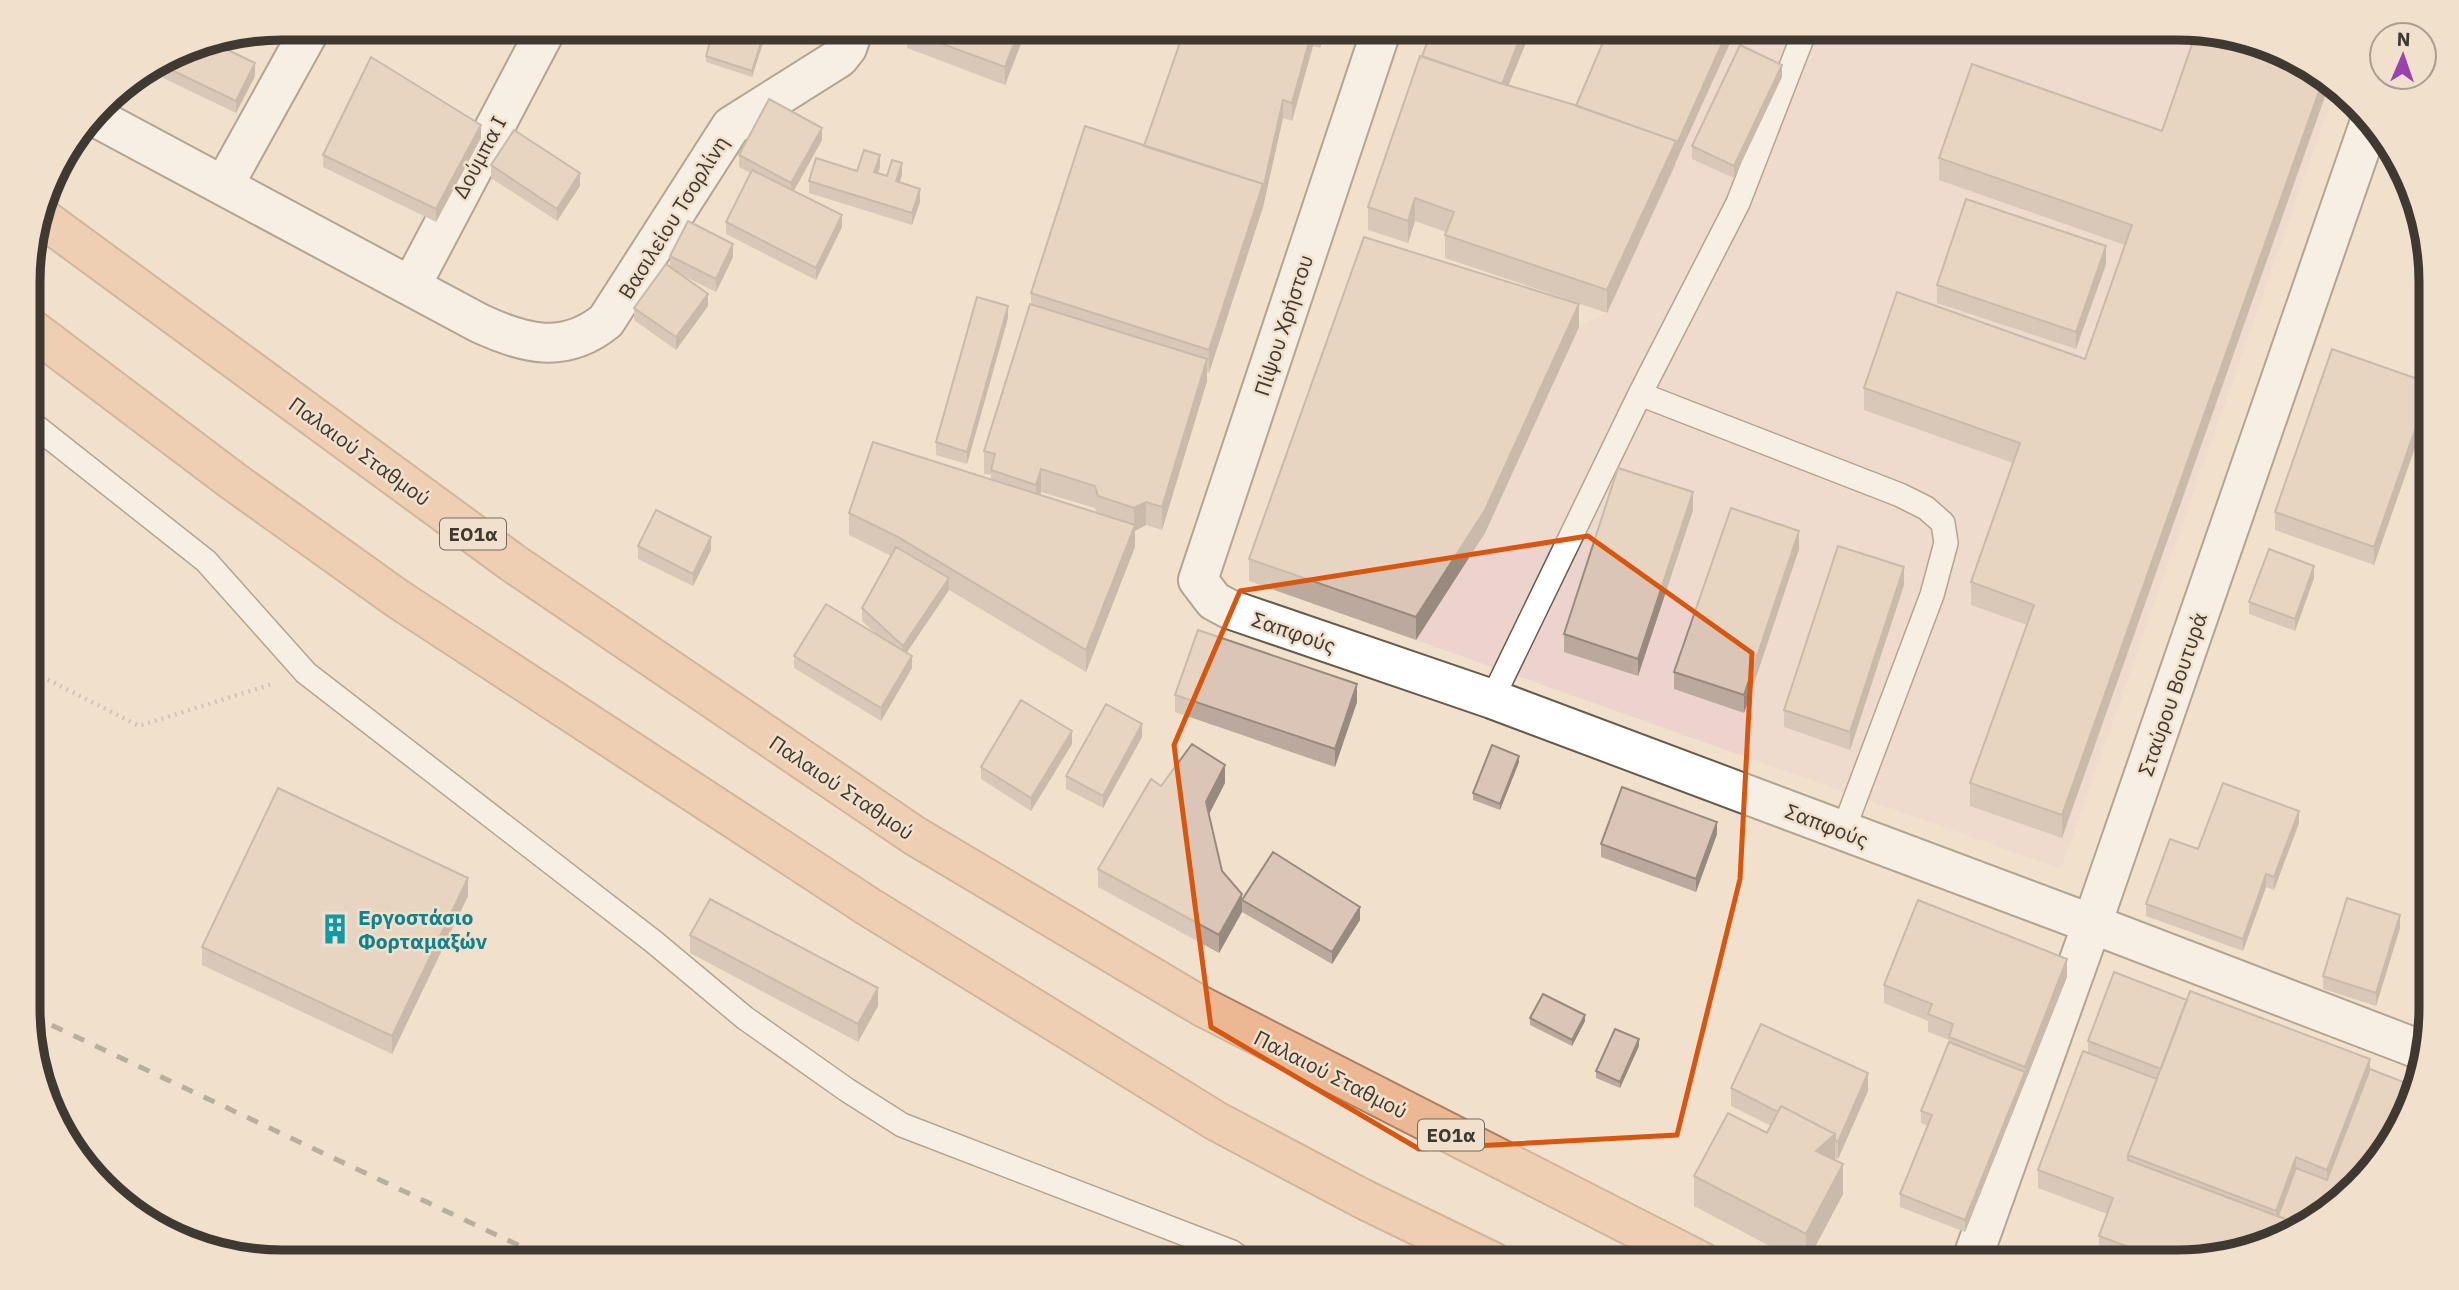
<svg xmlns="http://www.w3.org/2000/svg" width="2459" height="1290" font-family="'IBM Plex Sans',sans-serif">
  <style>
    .education { fill: #edd3ce }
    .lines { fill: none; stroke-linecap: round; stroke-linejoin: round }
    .service-casing { stroke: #685b49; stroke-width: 26 }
    .minor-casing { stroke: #685b49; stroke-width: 42 }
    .secondary-casing { stroke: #685b49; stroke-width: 42 }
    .trunk-casing { stroke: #ac8060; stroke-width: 42 }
    .path { stroke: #ada191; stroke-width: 4.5; stroke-dasharray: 2 5; stroke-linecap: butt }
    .service { stroke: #fff; stroke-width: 23 }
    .minor { stroke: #fff; stroke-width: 38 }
    .secondary { stroke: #fff; stroke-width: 38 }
    .trunk { stroke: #ecb894; stroke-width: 38 }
    .rail { stroke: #796f63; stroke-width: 5; stroke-dasharray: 12 12; stroke-linecap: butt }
    .wall { fill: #bca99d; fill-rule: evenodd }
    .shaded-wall { fill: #998a7f }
    .building { fill: #dbc5b6; stroke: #998a7f; stroke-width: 2 }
    .marked { fill: none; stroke: #d75610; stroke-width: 5; stroke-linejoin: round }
    .labels { text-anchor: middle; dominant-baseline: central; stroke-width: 5; stroke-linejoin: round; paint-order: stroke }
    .shield { fill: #f1e1cc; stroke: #746b60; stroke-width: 2 }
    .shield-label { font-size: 19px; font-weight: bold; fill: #3f3931 }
    .street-label { font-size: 21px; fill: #3f3931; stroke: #f1e1cc }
    .culture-label { font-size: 21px; font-weight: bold; fill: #0d838f; stroke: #f1e1cc; text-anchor: start }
    .rim { fill: none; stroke: #3f3931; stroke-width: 9 }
  </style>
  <rect width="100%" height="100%" fill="#f1e1cc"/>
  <path class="education" d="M1737,28h440l113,26 44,39 -273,776 -645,-229 69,-107 94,-206 28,-14z"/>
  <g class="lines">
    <g class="service-casing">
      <path id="service" d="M1640,394l260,101 26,13 17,15 3,20 -14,52 -89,236
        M29,421l177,140 100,112 348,269 91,76 102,72 55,35 330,127 14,10
        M1492,699l148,-305 98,-191 68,-175"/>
    </g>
    <g class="minor-casing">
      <path id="minor" d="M1382,28l-184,552 16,21 15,8 263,90 600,225 329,126
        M95,117l384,206c45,21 85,32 127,-2l125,-195 108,-68 8,-10 7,-20
        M224,185l87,-157
        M411,286l136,-258"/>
    </g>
    <g class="secondary-casing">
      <path id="secondary" d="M1971,1262l121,-338 277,-800"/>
    </g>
    <g class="trunk-casing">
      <path id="trunk" d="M41,217l472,346 402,273 286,170 501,256
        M29,327l204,154 165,118 471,308 347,214 149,79 128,62"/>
    </g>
    <path class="path" d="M29,670l110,56 133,-42"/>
    <use href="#service" class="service"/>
    <use href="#minor" class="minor"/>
    <use href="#secondary" class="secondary"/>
    <use href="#trunk" class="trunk"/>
    <path class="rail" d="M30,1015l524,247"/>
  </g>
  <path class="wall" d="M1027,28l-22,57 -98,-37v-17z
    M1185,28h139v8l-4,12 -7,-2 -21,75 -9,-3 -20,89 -54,166 -2,-1v9l-45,149 -16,-5 -11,6v16l-49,125 -137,-82 -43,63 6,15 -31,53 -87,-53v-12l83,-21 -15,-14v-13l29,-52 -42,-21v-22l142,-34v-4l-7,-1v-23l47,-147v-11l113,-147zM1041,492l54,16 1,4 -56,-17z
    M1433,28h99l-24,58 168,78 -69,149 -162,-55v-23l1,-3 -31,-11 -7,22 -40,-13v-23z
    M763,43l-11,34 -46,-15v-6z
    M161,65l94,11 -19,37 -75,-36z
    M1782,77l-48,101 -42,-19v-13z
    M2162,131l-100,707 -92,-32v-23l57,-158 -56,-20v-23l42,-119 -149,-53v-22l221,-29 40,-114 -186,-65v-22z
    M481,138l-45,84 -113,-55v-12z
    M822,140l-28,50 48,37 -26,53 -90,-46v-12l24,-49 -11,-6v-12z
    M491,165l89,21 -23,35 -66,-43z
    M880,167l-2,6 9,3 15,-1 -3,8 21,19 -8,23 -103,-32v-12z
    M670,256l63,1 -17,35 -38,-19 30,33 -32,44 -42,-30v-12l36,-41z
    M2106,264l-30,85 -139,-46v-18z
    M1008,318l-41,146 -31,-9v-13z
    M1579,327l-94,206 -69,107 -167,-59v-22z
    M2429,383l-55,182 -99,-35v-18z
    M1693,510l-55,166 -74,-24v-18z
    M638,546l73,4 -18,36 -55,-27z
    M1799,549l-55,164 -70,-24v-17z
    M2314,578l-19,53 -46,-17v-12z
    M1904,585l-54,165 -66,-23v-17z
    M1175,695l182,7 -22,65 -160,-55z
    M1142,737l-39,71 -37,-19v-13z
    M1072,744l-41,67 -50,-32v-12z
    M1519,762l-19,48 -27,-10v-7z
    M1225,783l-16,31 13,57 20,29 118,20 -28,44 -90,-52 -23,41 -121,-66v-18z
    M2299,823l-25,67 -8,-3 -23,64 -97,-35v-12l52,-55z
    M1717,834l-21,58 -95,-35v-13z
    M468,896l-76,158 -190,-89v-18z
    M2400,928l-24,78 -53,-17v-13z
    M690,935l188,71 -20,36 -168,-89z
    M2067,977l-102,255 -65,-25v-13l28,-68 -7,-3v-12l28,-71 -21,-8v-11l-44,-18v-18z
    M1530,1018l55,3 -13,25 -42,-21z
    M2088,1041l282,28 41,23 -93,127 -125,42h-75l-19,-7v-18l8,-22 -69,-26v-18l50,-117z
    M1639,1046l-19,42 -24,-10v-7z
    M1731,1088l137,3 -30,68 -3,-1 8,36 -36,68h-7l-106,-56v-30l73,-43 4,-7 -40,-20z"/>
  <path class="shaded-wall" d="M1020,28h7l-22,57v-18z
    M1313,28v18l-21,75v-18z
    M1321,28h3v8l-4,12z
    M1524,28h8l-32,78v-18z
    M1729,28h8l-130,285v-23z
    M763,36v7l-11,34v-6z
    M255,63v13l-19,37v-12z
    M1782,65v12l-48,101v-12z
    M2322,83l6,5 -266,750v-23z
    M1283,100v18l-20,89 -54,166v-23z
    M481,125v13l-45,84v-13z
    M822,128v12l-31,56v-13z
    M880,155v12l-6,17v-12z
    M902,163v12l-6,19v-13z
    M580,173v13l-23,35v-12z
    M920,189v13l-8,23v-12z
    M1415,198v23l-7,22v-22z
    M842,215v12l-26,53v-12z
    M733,244v13l-17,35v-13z
    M2106,246v18l-30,85v-17z
    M708,294v12l-32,44v-13z
    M1579,304v23l-94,206 -69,107v-23z
    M1008,306v12l-41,146v-12z
    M1207,359v22l-45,149v-23z
    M2429,390v18l-55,157v-18z
    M1041,469v23l-5,16v-23z
    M1693,492v18l-55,166v-17z
    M1146,502v23l-11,6v16l-49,125v-22l48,-124v-18z
    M1799,531v18l-55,164v-18z
    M711,537v13l-18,36v-12z
    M2314,566v12l-19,53v-12z
    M1904,567v18l-54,165v-18z
    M949,578v12l-46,68v-12z
    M912,656v12l-31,53v-13z
    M1357,684v18l-22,65v-18z
    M1142,724v13l-39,71v-12z
    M1072,731v13l-41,67v-13z
    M1519,756v6l-19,48v-6z
    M1225,765v18l-19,37v-18z
    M2299,811v12l-25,67v-13z
    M1717,822v12l-21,58v-13z
    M2266,874v13l-23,64v-12z
    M468,878v18l-76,158v-18z
    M1242,894v18l-23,41v-18z
    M1360,907v13l-28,44v-12z
    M2400,915v13l-24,78v-13z
    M2067,959v18l-102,255v-12l60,-148v-5z
    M878,988v18l-20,36v-18z
    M1585,1015v6l-13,25v-6z
    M1639,1039v7l-19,42v-6z
    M2370,1059v22l-43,111v-22z
    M1868,1073v18l-30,68v-17z
    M2411,1085v7l-3,14 -7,19 -8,9z
    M1835,1134v30l-19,-13z
    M2296,1157v23l-20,41v-10z
    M1843,1164v30l-36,68h-1v-28z"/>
  <path class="building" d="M714,28h22l27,8 -11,35 -46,-15z
    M908,28h112l-15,39 -98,-36z
    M1185,28h136l-1,3 -7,-3 -21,75 -9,-3 -20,89v-5l-119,-38z
    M1433,28h91l-22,56 -80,-28z
    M1609,28h120l-53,118v-5l-100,-35z
    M2196,33l94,21 32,29 -260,732 -92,-32 64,-178 -63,-23 49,-139 -156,-55 33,-96 188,67 47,-134 -193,-67 33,-94 190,67z
    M211,42l44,21 -19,38 -75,-36 2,-4 22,-14z
    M1740,45l42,20 -48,101 -42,-20z
    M1420,56l80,27 75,22 101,36 -69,149 -162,-55 9,-23 -39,-14 -7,23 -40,-14z
    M371,57l110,68 -45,84 -113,-54z
    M769,99l53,29 -31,55 -52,-28z
    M1085,126l178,58 -54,166 -178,-57z
    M514,130l66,43 -23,36 -66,-44z
    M864,150l16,5 -6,17 13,4 5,-16 10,3 -6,18 24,8 -8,24 -103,-32 7,-23 41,13z
    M752,170l90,45 -26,53 -90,-46z
    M1966,199l140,47 -30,86 -139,-47z
    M688,221l45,23 -17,35 -46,-23z
    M1364,237l215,67 -94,206 -69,107 -167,-58z
    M666,264l42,30 -32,43 -42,-29z
    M977,297l31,9 -41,146 -31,-10z
    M1030,304l177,55 -45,148 -16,-5 -12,6 -36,-12 -3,-10 -54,-17 -5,16 -45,-15 4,-16 -11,-3z
    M2332,349l97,34v7l-55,157 -99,-35z
    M873,442l262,83 -49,125 -190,-114 -47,-23z
    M1618,468l75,24 -55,167 -74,-25z
    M1731,508l68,23 -55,164 -70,-23z
    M656,510l55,27 -18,37 -55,-28z
    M1838,546l66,21 -54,165 -66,-22z
    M896,547l53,31 -46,68 -41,-38z
    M2269,549l45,17 -19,53 -46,-17z
    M826,604l86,52 -31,52 -87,-52z
    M1198,630l159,54 -22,65 -160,-54z
    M1021,700l51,31 -41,67 -50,-31z
    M1106,704l36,20 -39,72 -37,-20z
    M1192,744l33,21 -19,37 16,69 20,23 -23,41 -121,-66 53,-90 10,7z
    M1492,745l27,11 -19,48 -27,-11z
    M2223,783l76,28 -25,66 -8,-3 -23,65 -97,-35 24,-65 28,10z
    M1622,787l95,35 -21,57 -95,-35z
    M278,788l190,90 -76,158 -190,-89z
    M1273,852l87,55 -28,45 -90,-52z
    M2347,898l53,17 -24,78 -53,-17z
    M710,899l168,89 -20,36 -168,-89z
    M1918,900l149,59 -42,108 -76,-30 4,-13 -25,-10 4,-10 -48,-19z
    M2114,972l73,28 -26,69 -73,-28z
    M2190,991l180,68 -43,111 -31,-13 -20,54 -148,-56z
    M1543,994l42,21 -13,25 -42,-22z
    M1761,1024l107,49 -30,69 -3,-2v-6l-54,-28 -3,6 -47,-24z
    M1615,1029l24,10 -19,43 -24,-11z
    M1949,1042l76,30 -60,148 -65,-26 32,-79 -11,-4z
    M2083,1051l74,28 -29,76v5l173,65 -108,36h-27l-67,-25 14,-38 -75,-28z
    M2370,1069l41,16 -18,49 -75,85 -17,6 -23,-9 18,-48 31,12z
    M1781,1106l54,28 -19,17 27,13 -37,70 -112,-58 34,-63 39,20z"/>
  <path d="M0 0H2459V1290H0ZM1588,536l164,117 -12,226 -63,256 -258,14 -208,-122 -37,-282 66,-154z" fill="#f1e1cc" fill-opacity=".55" fill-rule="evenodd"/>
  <path class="marked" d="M1588,536l164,117 -12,226 -63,256 -258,14 -208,-122 -37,-282 66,-154z"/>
  <defs>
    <g id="building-bare" transform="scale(2.415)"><path d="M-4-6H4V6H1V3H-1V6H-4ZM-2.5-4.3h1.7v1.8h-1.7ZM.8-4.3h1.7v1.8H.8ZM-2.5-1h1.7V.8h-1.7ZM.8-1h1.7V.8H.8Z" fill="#0f9aa8" stroke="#f1e1cc" stroke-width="2.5" paint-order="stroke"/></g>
  </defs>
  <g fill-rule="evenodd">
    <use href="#building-bare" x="335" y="929"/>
  </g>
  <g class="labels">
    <g class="shield">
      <rect x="440" y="518.5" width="66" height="31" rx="5"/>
      <rect x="1418" y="1119.5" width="66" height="31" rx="5"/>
    </g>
    <g class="shield-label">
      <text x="473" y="534">ΕΟ1α</text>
      <text x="1451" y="1135">ΕΟ1α</text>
    </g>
    <g class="street-label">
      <text transform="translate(479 157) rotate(-62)">Δούμπα Ι</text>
      <text transform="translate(673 217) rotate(-58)">Βασιλείου Τσορλίνη</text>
      <text transform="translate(1283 325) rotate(-72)">Πίψου Χρήστου</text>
      <text transform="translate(360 451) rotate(36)">Παλαιού Σταθμού</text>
      <text transform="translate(1294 632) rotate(19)">Σαπφούς</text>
      <text transform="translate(2172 694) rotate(-71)">Σταύρου Βουτυρά</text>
      <text transform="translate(842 787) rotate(34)">Παλαιού Σταθμού</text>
      <text transform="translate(1827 825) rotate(21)">Σαπφούς</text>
      <text transform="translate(1331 1074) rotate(27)">Παλαιού Σταθμού</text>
    </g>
    <g class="culture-label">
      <text x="358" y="917">Εργοστάσιο<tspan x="358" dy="24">Φορταμαξών</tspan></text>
    </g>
  </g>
  <path d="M0 0H2459V1290H0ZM282 40H2177A242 242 0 0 1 2419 282V1008A242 242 0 0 1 2177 1250H282A242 242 0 0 1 40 1008V282A242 242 0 0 1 282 40Z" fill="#f1e1cc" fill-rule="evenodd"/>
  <path class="rim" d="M282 40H2177A242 242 0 0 1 2419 282V1008A242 242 0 0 1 2177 1250H282A242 242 0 0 1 40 1008V282A242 242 0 0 1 282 40Z"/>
  <g transform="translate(2403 56) rotate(2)"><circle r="33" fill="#f1e1cc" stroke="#aa9e8e" stroke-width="2"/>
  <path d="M0-5L12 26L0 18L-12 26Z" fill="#9a43b0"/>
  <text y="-10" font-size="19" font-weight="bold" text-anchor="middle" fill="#3f3931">N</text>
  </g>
</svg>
